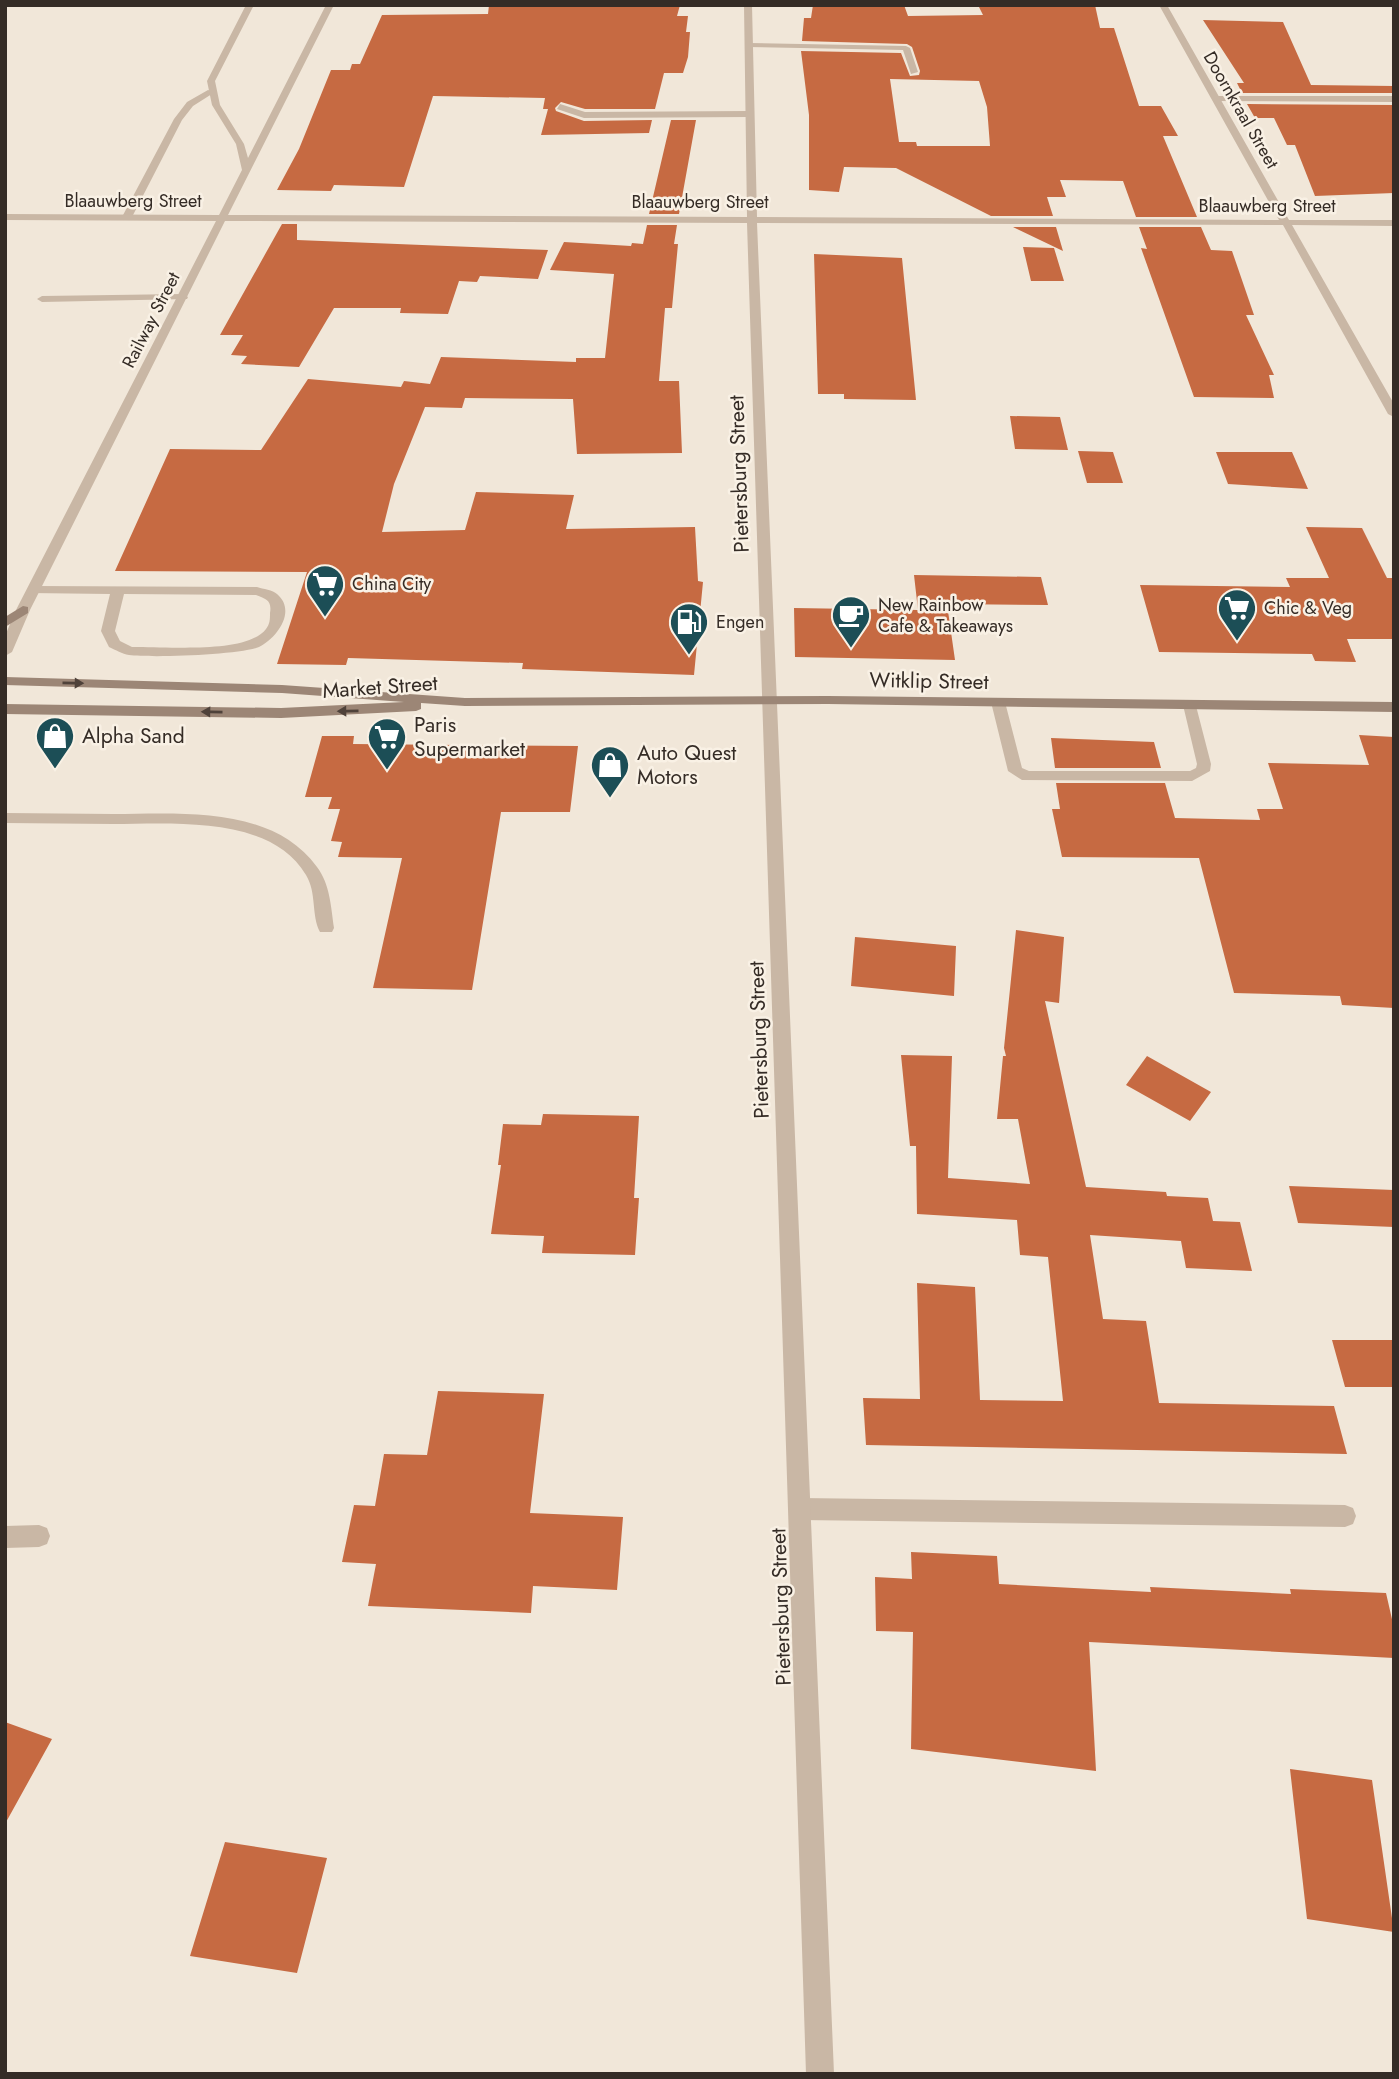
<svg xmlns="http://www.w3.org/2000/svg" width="1399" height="2079" font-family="Jost,sans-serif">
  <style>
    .building { fill: #c66a42; fill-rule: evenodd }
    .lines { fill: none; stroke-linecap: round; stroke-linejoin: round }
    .lane { fill: #c9b7a5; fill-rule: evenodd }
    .street { fill: #c9b7a5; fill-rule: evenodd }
    .secondary { fill: #9c8676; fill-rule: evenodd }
    .oneway { fill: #4f423a }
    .labels { text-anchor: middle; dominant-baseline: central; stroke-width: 5; stroke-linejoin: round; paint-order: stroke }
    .far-street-label { font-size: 18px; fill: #352c26; stroke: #f9f1e5 }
    .far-poi-label { font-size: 18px; fill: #352c26; stroke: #f9f1e5; text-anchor: start }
    .street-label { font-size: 21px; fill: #352c26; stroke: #f9f1e5 }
    .poi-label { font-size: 21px; fill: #352c26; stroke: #f9f1e5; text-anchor: start }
  </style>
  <rect width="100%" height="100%" fill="#f1e7d9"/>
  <path class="building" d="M489,5h191l-3,11h11l-2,16h4l-2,25 -5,16h-19l-9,36h-70l-24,-7 -6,6 1,3 28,10 68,-1 -3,13 -108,2 7,-26h-5l2,-11 -112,-2 -29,91 -70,-2 -3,6 -54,-1 22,-41 32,-79h19l2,-6h8l22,-49 106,-1z
    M813,5h91l4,11 75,-1 -4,-8 116,-2 5,23h14l25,78h22l17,30h-15l34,81h-61l-13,-36 -63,-1 6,17h-19l6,19h-62l-95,-48 -52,-1 -5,25 -30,-2v-75l-8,-64 100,2 9,23 9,-1 1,-4 -8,-24 -5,-3 -105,-3 2,-23h7zM890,79l89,2 8,26 3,39h-73l-1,-4h-17z
    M1203,20l80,2 28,63 83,1v7h-152l-5,-10h7z
    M1247,104l147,1v88l-79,3 -20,-51h-8l-13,-27h-19z
    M671,120h25l-17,94h-30z
    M282,224h15v16l251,10 -10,29 -58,-3 -3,6 -18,-1 -11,33 -48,-1 1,-5h-67l-35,59 -58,-3 6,-8 -16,-1 12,-20h-23z
    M647,225h30l-3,19h4l-6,64h-7l-6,73h20l3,72 -105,1 -4,-55 -108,-1 -3,10 -37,-1 -31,77 -12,48 83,-2 11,-38 98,3 -8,34 129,-2 3,54 5,1 -9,93 -172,-6 1,-6 -175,-5 -2,7 -69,-1 30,-92 -192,-1 55,-122 91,1 47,-71 93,8 3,-6 26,3 11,-27 135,5v-4h29l9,-84 -64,-4 14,-28 67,4 1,-3 11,1z
    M1013,227h43l7,24z
    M1139,227h62l10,23 21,1 22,64h-8l28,60h-5l5,23 -80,-1 -53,-149 6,1z
    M1023,247l31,1 10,33h-33z
    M814,254l88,4 14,142 -72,-1v-5h-26z
    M1010,416l50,1 8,33 -53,-1z
    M1078,451l35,1 10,31h-36z
    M1216,452h76l16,37 -80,-5z
    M1306,527l56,1 25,50h7v61h-47l9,23 -41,-1 -3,-7 -153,-2 -19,-67 150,2 -4,-9h43z
    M914,575l127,2 7,28 -101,-1 8,56 -160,-3 -1,-49 124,2z
    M1359,735l35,2v271l-52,-3 -2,-9 -106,-3 -35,-135 -137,-1 -10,-48h8l-4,-26h109l10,35 85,2 -3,-11h26l-15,-46 101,2z
    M322,736h32l-1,8 225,2 -8,66h-69l-29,178 -99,-2 29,-130 -64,-1 4,-15 -11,-1 9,-32h-12l4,-12h-27z
    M1051,738l103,4 7,26h-106z
    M1016,930l48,7 -5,66 -14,-2 41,186 80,5 1,4 41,2 5,23 27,1 12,49 -66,-3 -5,-27 -91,-6 13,84 43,2 13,82 175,3 13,48 -481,-9 -3,-47 57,1 -3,-116 58,4 5,113 83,1 -15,-144 -28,-2 -3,-35 -100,-6 -1,-68h-6l-9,-91 51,1 -4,122 82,6 -12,-65h-21l6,-63h3l-2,-8z
    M855,937l101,9 -2,50 -103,-10z
    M1147,1056l64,36 -21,29 -64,-36z
    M543,1114l96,2 -5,82h5l-4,57 -93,-2 2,-17 -53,-2 10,-69h-3l5,-41 38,1z
    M1289,1186l105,4v37l-96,-4z
    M1332,1340h62v47h-49z
    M438,1391l106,3 -14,119 93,4 -6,73 -84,-4 -2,27 -163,-7 8,-42 -34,-2 12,-57 21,1 9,-52 43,1z
    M911,1552l86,4 2,28 152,8 -1,-5 141,7 -1,-5 96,4 8,35v30l-305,-16 7,129 -185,-22 2,-117 -37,-1 -1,-54 37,2z
    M5,1722l47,17 -47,85z
    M1290,1769l82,11 22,152 -87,-13z
    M225,1842l102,16 -30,115 -107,-17z"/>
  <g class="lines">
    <path class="lane" d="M749,43l157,3 4,2 8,24 -7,2 -8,-24 -157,-3z
      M208,90l7,2 -22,14 -11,14 -50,97 -8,2 -2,-2 52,-98 13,-17z
      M1213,96h181v6l-178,-1z
      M560,104l25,8 163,-1 4,3 -4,3 -164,1 -27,-9z
      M183,294l5,3 -1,2 -145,3 -5,-3 5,-3z
      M34,586l223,1c6,2 16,3 20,7 20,17 0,44 -18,53 -18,8 -108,11 -130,8 -7,-1 -13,-5 -20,-8l-8,-16 9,-37 -81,-1v-6zM124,594l132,1c11,4 16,6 14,18 0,6 0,11 -4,16 -20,26 -102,17 -134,18l-12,-6 -5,-10z
      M998,698l7,4 17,66 7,3h161l6,-3 1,-4 -14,-59 7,-5 5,2 16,62 -1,7 -18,10 -170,-1 -14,-9 -17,-69z
      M5,813c36,0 72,1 108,1 67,0 159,-9 204,53 13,17 14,40 17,61l-2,4h-12c-9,-17 -3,-39 -14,-57 -35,-60 -134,-51 -193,-51 -36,0 -72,-1 -108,-1z
      M800,1498l545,7 8,3 3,8 -3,8 -8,3 -545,-7 -8,-3 -3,-8 3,-8z
      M39,1525l8,3 3,8 -3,8 -8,3 -34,1v-22z"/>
    <path class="street" d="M246,5h8l-39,76 5,24 24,39 4,14 78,-153h8l-106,210 519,2 -3,-212h8l5,212 522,3 -120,-215h8l122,215h105v6l-102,-1 102,179v13l-6,-3 -105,-189 -526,-2 77,1851h-28l-59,-1851 -522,-2 -195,389 -18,42 -7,4v-20l11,-26 200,-389 -211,-1v-6l214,1 23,-45 -6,-26 -24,-39 -5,-24z"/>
    <path class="secondary" d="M23,606l5,1v6l-23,14v-10z
      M5,677l277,8 183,13 363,-2 566,6v10l-566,-8 -363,2 -44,-3v6l-5,2 -135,7 -276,-4v-10l276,4 123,-6 -122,-9 -277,-8z"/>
  </g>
  <defs><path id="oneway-solid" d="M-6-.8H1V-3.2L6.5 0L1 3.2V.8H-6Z" transform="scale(1.75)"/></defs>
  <g class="oneway">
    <use href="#oneway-solid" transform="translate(73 683) rotate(1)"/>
    <use href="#oneway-solid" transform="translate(348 711) rotate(179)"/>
    <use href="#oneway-solid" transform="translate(212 712) rotate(-179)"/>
  </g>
  <defs>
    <g id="supermarket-pin" transform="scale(2.0125)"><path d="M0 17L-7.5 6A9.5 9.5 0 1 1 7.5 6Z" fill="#1c4e56" stroke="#f9f1e5"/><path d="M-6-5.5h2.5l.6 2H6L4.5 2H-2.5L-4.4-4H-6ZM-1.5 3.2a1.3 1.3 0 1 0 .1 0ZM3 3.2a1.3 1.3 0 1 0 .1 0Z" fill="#fff"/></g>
    <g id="cafe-pin" transform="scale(2.0125)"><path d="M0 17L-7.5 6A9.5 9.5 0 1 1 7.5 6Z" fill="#1c4e56" stroke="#f9f1e5"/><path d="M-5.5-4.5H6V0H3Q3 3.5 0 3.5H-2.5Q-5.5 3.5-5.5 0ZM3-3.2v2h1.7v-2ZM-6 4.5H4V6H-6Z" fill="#fff"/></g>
    <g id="fuel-pin" transform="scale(2.0125)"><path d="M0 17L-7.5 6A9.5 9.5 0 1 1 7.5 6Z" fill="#1c4e56" stroke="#f9f1e5"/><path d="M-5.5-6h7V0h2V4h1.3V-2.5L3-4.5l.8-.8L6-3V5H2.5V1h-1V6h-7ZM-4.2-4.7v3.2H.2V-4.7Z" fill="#fff"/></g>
    <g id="shop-pin" transform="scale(2.0125)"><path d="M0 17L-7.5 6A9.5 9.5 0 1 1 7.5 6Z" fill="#1c4e56" stroke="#f9f1e5"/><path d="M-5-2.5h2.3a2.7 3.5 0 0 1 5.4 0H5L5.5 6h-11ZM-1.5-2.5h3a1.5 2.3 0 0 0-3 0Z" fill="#fff"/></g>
  </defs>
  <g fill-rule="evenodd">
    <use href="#supermarket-pin" x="325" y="584"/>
    <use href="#supermarket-pin" x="1237" y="608"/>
    <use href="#cafe-pin" x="851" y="615"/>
    <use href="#fuel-pin" x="689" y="622"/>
    <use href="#shop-pin" x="55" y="736"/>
    <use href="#supermarket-pin" x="387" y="737"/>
    <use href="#shop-pin" x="610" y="765"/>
  </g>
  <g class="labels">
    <g class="far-street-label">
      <text transform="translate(1241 110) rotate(60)">Doornkraal Street</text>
      <text x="133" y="201">Blaauwberg Street</text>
      <text x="700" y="202">Blaauwberg Street</text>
      <text x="1267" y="206">Blaauwberg Street</text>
      <text transform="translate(151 320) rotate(-63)">Railway Street</text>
    </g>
    <g class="far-poi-label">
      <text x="352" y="584">China City</text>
      <text x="878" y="605">New Rainbow<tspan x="878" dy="21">Cafe &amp; Takeaways</tspan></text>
      <text x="1264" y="608">Chic &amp; Veg</text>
      <text x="716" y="622">Engen</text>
    </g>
    <g class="street-label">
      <text transform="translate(739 474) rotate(-92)">Pietersburg Street</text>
      <text transform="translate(929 681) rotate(1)">Witklip Street</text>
      <text transform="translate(380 687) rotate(-4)">Market Street</text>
      <text transform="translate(759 1040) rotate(-92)">Pietersburg Street</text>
      <text transform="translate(781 1607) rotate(-92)">Pietersburg Street</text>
    </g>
    <g class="poi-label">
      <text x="414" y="725">Paris<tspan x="414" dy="24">Supermarket</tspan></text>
      <text x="82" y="736">Alpha Sand</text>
      <text x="637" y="753">Auto Quest<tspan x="637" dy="24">Motors</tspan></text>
    </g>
  </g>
  <rect width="1399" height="2079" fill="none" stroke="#352c26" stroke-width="14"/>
</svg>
